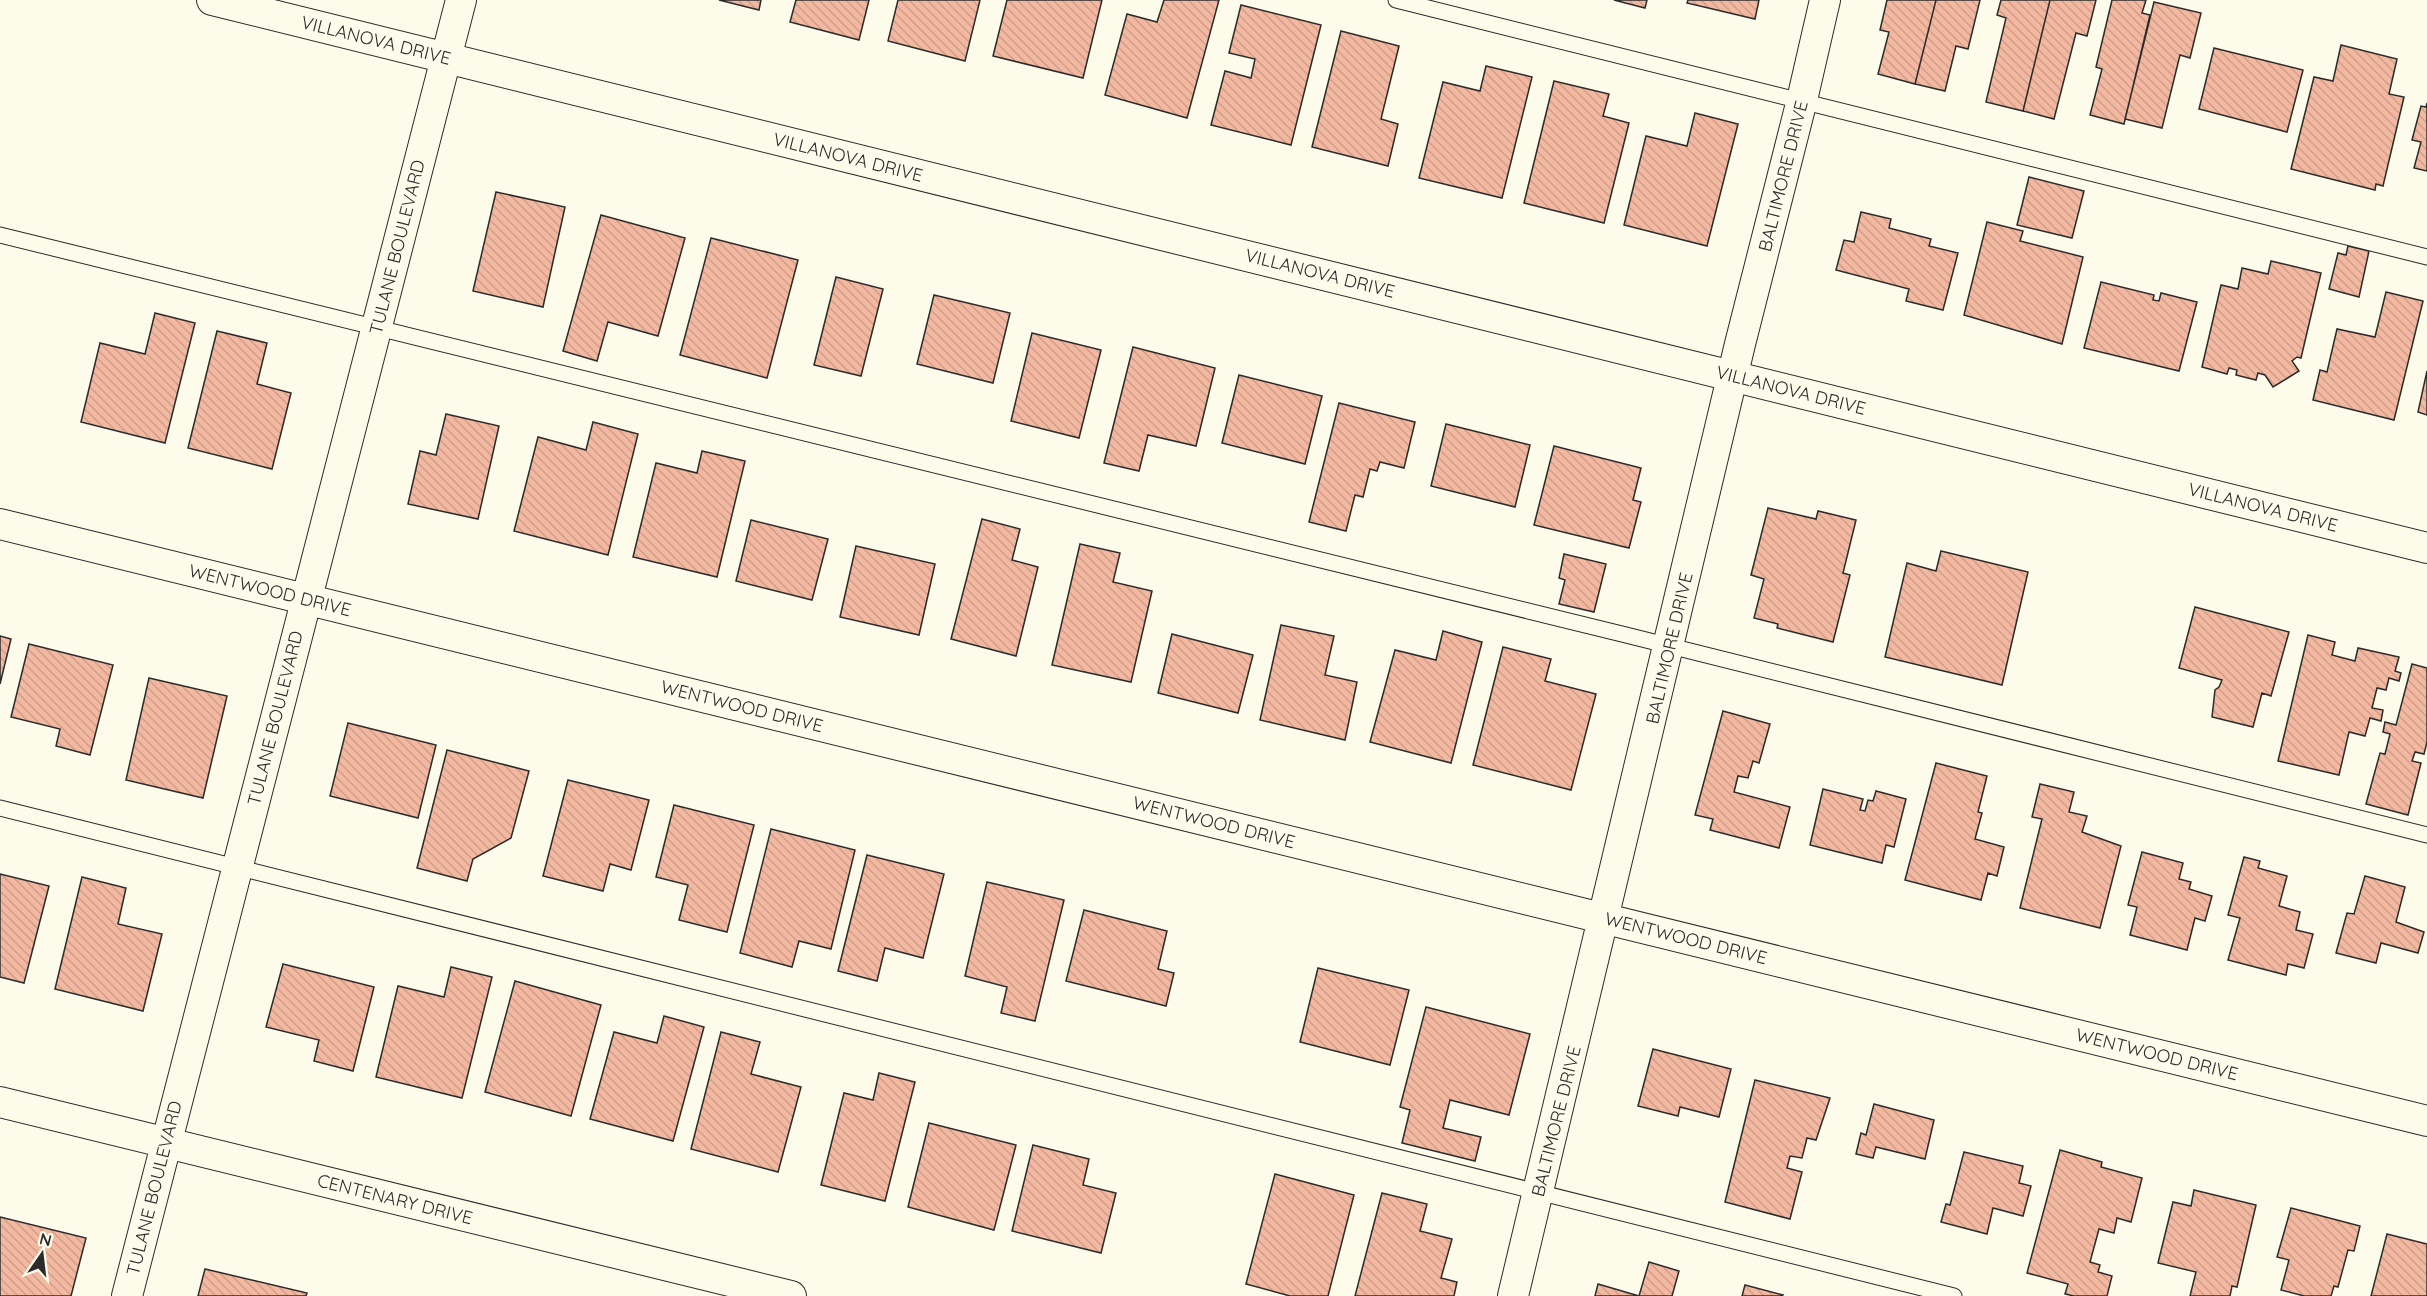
<svg xmlns="http://www.w3.org/2000/svg" width="2427" height="1296" font-family="Quicksand,sans-serif">
  <style>
    .building { fill: url(#building-back-hatch); stroke: #2b2b2b; stroke-width: 1.5 }
    .lines { fill: none; stroke-linecap: round; stroke-linejoin: round }
    .lane-casing { stroke: #2b2b2b; stroke-width: 17 }
    .street-casing { stroke: #2b2b2b; stroke-width: 32 }
    .lane { stroke: #fdfbea; stroke-width: 15 }
    .street { stroke: #fdfbea; stroke-width: 30 }
    .labels { text-anchor: middle; dominant-baseline: central; stroke-width: 4.5; stroke-linejoin: round; paint-order: stroke }
    .street-label { font-size: 18px; fill: #2b2b2b; stroke: #fdfbea }
  </style>
  <defs>
    <pattern id="building-back-hatch" width="6" height="6" patternUnits="userSpaceOnUse" patternTransform="scale(1.5)"><rect width="6" height="6" fill="#f2b8a0"/><path d="M-1 5l2 2M0 0l6 6M5-1l2 2" fill="none" stroke="#d09e8a"/></pattern>
  </defs>
  <rect width="100%" height="100%" fill="#fdfbea"/>
  <path class="building" d="M719,0h42l-2,10z
    M796,0h73l-10,40 -69,-18z
    M898,0h82l-15,61 -77,-20z
    M1007,0h95l-19,78 -90,-22z
    M1164,0h55l-32,118 -82,-23 22,-81 30,8z
    M1614,0h33l-2,8z
    M1688,0h71l-4,19 -68,-16z
    M1887,0h49l-21,84 -37,-10 11,-42 -9,-2z
    M1936,0h44l-12,49 -12,-3 -11,45 -30,-7z
    M2001,0h49l-27,111 -37,-9 20,-84 -9,-3z
    M2050,0h46l-9,36 -11,-3 -22,86 -31,-8z
    M2112,0h34l-4,13 8,2 -26,109 -34,-9 12,-46 -6,-2z
    M2154,2l47,11 -11,45 -10,-3 -18,73 -37,-9z
    M1241,5l80,20 -30,120 -80,-20 14,-54 26,7 4,-19 -26,-6z
    M1341,31l58,15 -18,73 17,5 -10,42 -76,-19z
    M2341,45l56,14 -8,35 15,3 -21,89 -7,-2 -1,6 -84,-21 23,-92 19,4z
    M2214,48l89,22 -16,62 -88,-23z
    M1486,66l46,11 -30,121 -83,-20 24,-96 37,9z
    M1554,81l55,13 -6,22 26,7 -25,100 -80,-20z
    M2427,103v68l-13,-3 7,-26 -9,-2 9,-34 5,1z
    M1695,113l43,11 -31,122 -83,-21 22,-89 41,10z
    M2029,177l55,14 -12,47 -55,-13z
    M496,192l69,15 -22,100 -70,-16z
    M1861,212l30,7 -2,9 42,11 -2,7 29,7 -15,57 -37,-9 3,-12 -73,-19 8,-30 10,2z
    M601,215l84,23 -27,98 -50,-14 -11,39 -34,-10z
    M1987,222l36,9 -3,10 63,16 -21,87 -98,-29z
    M711,238l87,22 -31,118 -87,-23z
    M2348,246l21,5 -10,46 -30,-8 9,-36 8,2z
    M2271,261l50,12 -20,85 -4,-1 -5,4 7,10 -26,16 -8,-12 -7,-2 -2,7 -20,-5 1,-5 -8,-2 -2,6 -25,-7 19,-82 17,4 4,-21 26,6z
    M836,277l47,12 -22,87 -47,-11z
    M2101,282l53,13 -1,5 6,1 2,-8 36,9 -18,69 -95,-23z
    M2386,292l37,9 -29,119 -81,-20 7,-30 7,2 10,-43 38,8z
    M934,295l76,18 -17,70 -76,-19z
    M155,313l40,10 -30,120 -84,-21 19,-79 45,11z
    M217,331l50,12 -10,41 34,9 -19,76 -84,-21z
    M1032,333l69,17 -22,88 -68,-17z
    M1133,347l82,21 -19,78 -48,-11 -9,36 -35,-8z
    M2427,371v44l-9,-3z
    M1239,375l83,21 -17,68 -83,-21z
    M1339,403l76,19 -11,46 -24,-6 -3,9 -7,-2 -7,28 -8,-2 -9,36 -37,-9z
    M446,414l53,12 -21,93 -70,-15 12,-53 16,4z
    M593,422l45,12 -30,121 -94,-24 24,-94 48,13z
    M1446,424l84,21 -15,62 -84,-21z
    M1554,446l87,22 -8,32 8,2 -12,46 -95,-23z
    M702,451l43,10 -28,116 -84,-20 23,-94 41,10z
    M1768,508l48,11 2,-8 38,9 -13,53 7,2 -17,67 -56,-14 1,-4 -24,-6 10,-39 -13,-4z
    M982,519l38,10 -8,31 26,7 -22,89 -65,-17z
    M751,520l77,19 -16,61 -76,-19z
    M1080,544l40,9 -7,29 39,9 -21,91 -79,-17z
    M856,546l79,18 -16,71 -79,-18z
    M1941,551l87,21 -26,113 -117,-28 22,-94 29,8z
    M1564,554l42,10 -12,48 -35,-8 6,-24 -6,-2z
    M2195,607l94,25 -18,64 -9,-3 -9,34 -41,-10 3,-27 4,-3 3,-7 -43,-12z
    M1281,625l53,11 -9,39 32,7 -12,58 -85,-20z
    M1443,631l39,11 -31,121 -81,-21 25,-92 41,10z
    M1172,634l81,21 -15,58 -80,-20z
    M2308,635l27,7 -3,13 23,6 3,-13 41,9 -4,14 6,2 -2,8 -10,-3 -3,12 -9,-2 -5,20 11,2 -2,11 -11,-3 -5,18 -16,-4 -10,43 -61,-14z
    M0,636l11,3 -11,45z
    M29,644l84,21 -23,90 -34,-9 4,-17 -49,-12z
    M1503,647l48,12 -6,22 51,13 -25,96 -98,-25z
    M2412,664l15,4v74l-3,12 -9,-2 -3,9 9,2 -13,52 -42,-11 14,-51 5,1 5,-20 -7,-2 2,-10 11,3z
    M149,678l78,18 -24,102 -77,-18z
    M1723,711l47,13 -11,39 -6,-2 -5,17 -10,-2 -4,16 56,15 -11,41 -69,-18 3,-11 -18,-4z
    M348,723l88,22 -18,73 -88,-22z
    M447,750l82,21 -18,67 -38,21 -6,22 -50,-13z
    M1936,763l51,13 -9,36 4,1 -7,26 29,8 -7,29 -9,-3 -7,27 -76,-20z
    M568,780l81,20 -18,70 -21,-6 -7,27 -60,-15z
    M2040,784l34,8 -5,20 18,4 -5,16 39,14 -21,82 -80,-20 22,-89 -10,-2z
    M1823,789l40,10 -3,11 5,1 3,-11 5,1 3,-10 30,8 -12,48 -8,-2 -4,18 -72,-18z
    M674,805l80,20 -27,107 -48,-12 9,-35 -32,-8z
    M771,829l84,21 -24,99 -32,-8 -7,26 -52,-14z
    M2142,852l41,11 -4,16 12,3 -2,7 23,7 -7,25 -10,-3 -8,32 -57,-15 7,-28 -9,-2z
    M867,855l77,19 -21,84 -38,-10 -8,33 -39,-10z
    M2244,857l16,4 -2,7 29,8 -8,30 21,6 -4,18 17,4 -9,34 -16,-4 -2,11 -58,-15 12,-42 -12,-3z
    M0,874l49,12 -25,97 -24,-6z
    M2365,876l40,11 -9,35 28,10 -6,21 -37,-10 -5,20 -40,-10 11,-40 7,1z
    M82,877l44,11 -8,36 44,10 -19,77 -88,-22z
    M987,882l77,18 -29,121 -34,-8 6,-26 -42,-11z
    M1084,910l83,21 -9,38 16,4 -8,33 -100,-25z
    M283,964l91,23 -21,84 -39,-10 5,-21 -53,-13z
    M451,967l41,10 -30,121 -86,-21 22,-91 46,11z
    M1318,968l91,22 -19,75 -90,-23z
    M515,981l86,24 -30,111 -86,-24z
    M1426,1007l104,27 -21,81 -59,-15 -7,28 38,9 -6,24 -73,-18 8,-33 -10,-3z
    M664,1016l40,11 -31,114 -83,-22 24,-87 43,11z
    M721,1032l39,10 -9,32 50,13 -23,85 -87,-23z
    M1653,1049l78,20 -12,48 -39,-10 -2,9 -40,-10z
    M879,1073l36,9 -30,119 -64,-16 23,-92 29,7z
    M1755,1080l75,18 -14,42 -9,-2 -5,20 -12,-2 -3,12 15,4 -12,47 -65,-17z
    M1874,1104l60,16 -9,39 -49,-12 -3,11 -17,-4 5,-21 5,2z
    M929,1123l87,22 -22,85 -86,-23z
    M1033,1145l56,14 -6,26 33,8 -15,60 -89,-22z
    M2060,1150l42,12 -1,5 41,11 -11,44 -14,-4 -3,15 -15,-4 -9,33 10,3 -2,7 14,4 -5,20h-33l-9,-2 3,-10 -41,-11z
    M1964,1152l59,14 -4,17 12,3 -8,30 -30,-8 -6,26 -46,-12 5,-18 4,1z
    M1275,1174l79,21 -26,101h-38l-44,-12z
    M2194,1190l62,15 -19,82 -5,-1 -2,10h-40l6,-24 -38,-9 15,-61 18,4z
    M1382,1193l45,11 -7,27 32,8 -11,39 16,4 -3,14h-99z
    M2291,1208l69,18 -6,25 -6,-1 -10,37 -4,-1 -3,10h-27l-23,-6 8,-30 -12,-3z
    M0,1217l86,21 -15,58h-71z
    M2387,1234l40,10v52h-56z
    M1649,1262l30,9 -7,25h-33z
    M205,1269l102,24 -1,3h-108z
    M1598,1284l41,12h-44z
    M1745,1285l38,10 -1,1h-40z"/>
  <g class="lines">
    <g class="lane-casing">
      <path id="lane" d="M1396,0l1031,257
        M0,235l1626,400 801,200
        M0,808l1954,488"/>
    </g>
    <g class="street-casing">
      <path id="street" d="M212,0l2215,548
        M0,524l2427,597
        M0,1102l791,194
        M127,1296l334,-1296
        M1513,1296l227,-952 62,-244 23,-100"/>
    </g>
    <use href="#lane" class="lane"/>
    <use href="#street" class="street"/>
  </g>
  <g class="labels">
    <g class="street-label">
      <text transform="translate(376 40) rotate(14)">VILLANOVA DRIVE</text>
      <text transform="translate(848 157) rotate(14)">VILLANOVA DRIVE</text>
      <text transform="translate(1783 176) rotate(-76)">BALTIMORE DRIVE</text>
      <text transform="translate(397 247) rotate(-76)">TULANE BOULEVARD</text>
      <text transform="translate(1320 273) rotate(14)">VILLANOVA DRIVE</text>
      <text transform="translate(1791 390) rotate(14)">VILLANOVA DRIVE</text>
      <text transform="translate(2263 507) rotate(14)">VILLANOVA DRIVE</text>
      <text transform="translate(270 590) rotate(14)">WENTWOOD DRIVE</text>
      <text transform="translate(1669 648) rotate(-77)">BALTIMORE DRIVE</text>
      <text transform="translate(742 706) rotate(14)">WENTWOOD DRIVE</text>
      <text transform="translate(275 718) rotate(-76)">TULANE BOULEVARD</text>
      <text transform="translate(1214 822) rotate(14)">WENTWOOD DRIVE</text>
      <text transform="translate(1686 938) rotate(14)">WENTWOOD DRIVE</text>
      <text transform="translate(2157 1054) rotate(14)">WENTWOOD DRIVE</text>
      <text transform="translate(1556 1121) rotate(-76)">BALTIMORE DRIVE</text>
      <text transform="translate(154 1188) rotate(-76)">TULANE BOULEVARD</text>
      <text transform="translate(395 1199) rotate(14)">CENTENARY DRIVE</text>
    </g>
  </g>
  <g transform="translate(42 1254) rotate(14)" stroke="#fdfbea" stroke-width="4.5" paint-order="stroke">
  <path d="M0-4.5L10 22L0 15L-10 22Z" fill="#2b2b2b"/>
  <text y="-9" font-size="16" font-weight="bold" text-anchor="middle" fill="#2b2b2b">N</text>
  </g>
</svg>
